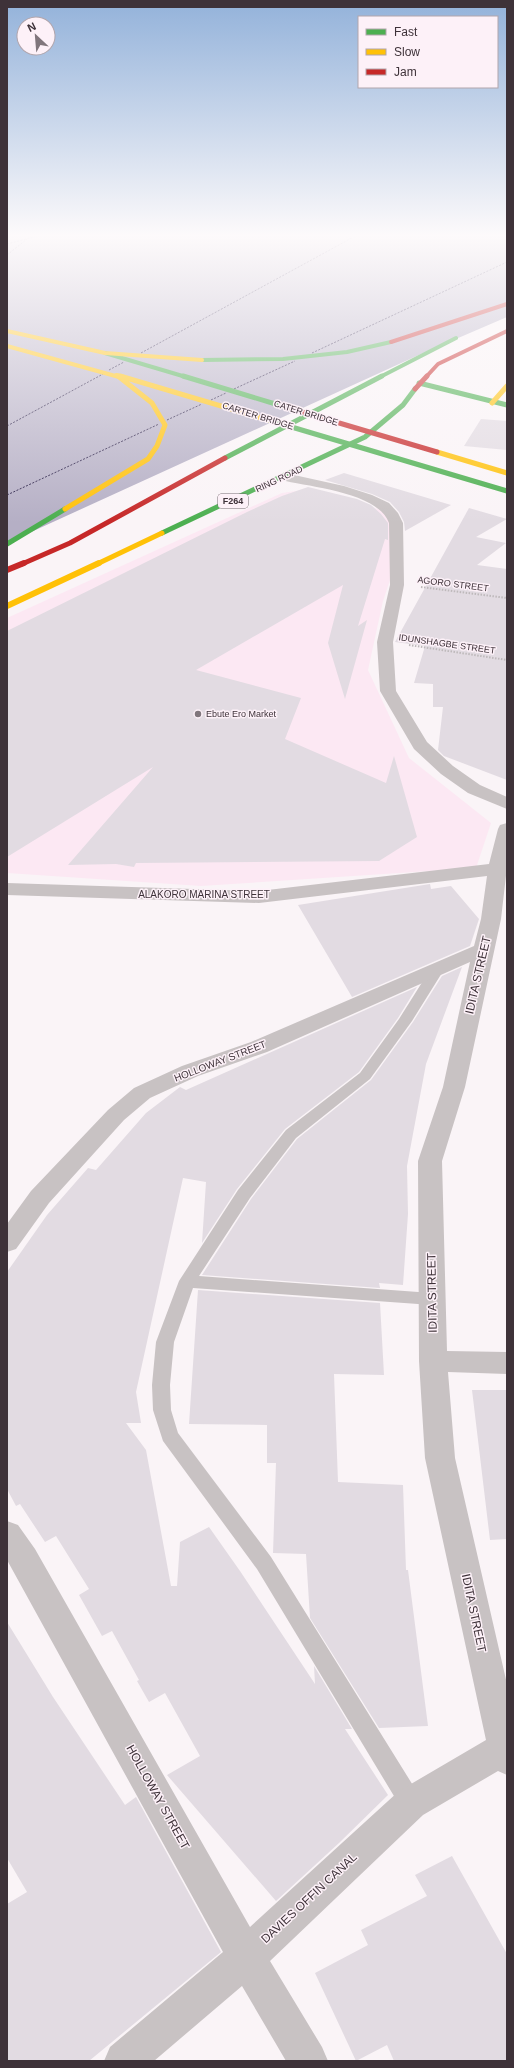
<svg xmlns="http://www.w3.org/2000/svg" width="514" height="2068" font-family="Arial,sans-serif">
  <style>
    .built { fill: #fce8f3 }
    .water { fill: #b5afc5 }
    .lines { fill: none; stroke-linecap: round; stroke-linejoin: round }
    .ferry { stroke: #2c224a; stroke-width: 1; stroke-dasharray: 2 1.5; stroke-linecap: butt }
    .building { fill: #e2dbe2 }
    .path { stroke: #beb9bb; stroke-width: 2; stroke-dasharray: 1.5 1.5; stroke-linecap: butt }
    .lane { fill: #c8c2c3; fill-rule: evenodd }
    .street { fill: #c8c2c3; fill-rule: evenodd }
    .fast-far1 { stroke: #4caf50; stroke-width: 4 }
    .fast { stroke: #4caf50; stroke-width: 5 }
    .slow-far2 { stroke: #ffc107; stroke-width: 4 }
    .slow-far1 { stroke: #ffc107; stroke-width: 5 }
    .slow { stroke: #ffc107; stroke-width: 6 }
    .jam-far2 { stroke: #c62828; stroke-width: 4 }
    .jam-far1 { stroke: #c62828; stroke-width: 5 }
    .jam { stroke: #c62828; stroke-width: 6 }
    .poi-dot { fill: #80767c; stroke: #fdf1f8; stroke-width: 1.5 }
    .labels { text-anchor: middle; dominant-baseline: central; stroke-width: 3; stroke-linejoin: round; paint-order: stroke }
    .far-street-label { font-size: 9px; fill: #3e3239; stroke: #fdf1f8 }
    .shield { fill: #fdf1f8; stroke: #776b72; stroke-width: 1 }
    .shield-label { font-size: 9px; font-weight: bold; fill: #3e3239 }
    .far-poi-label { font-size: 9px; fill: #3e3239; stroke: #fdf1f8; text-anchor: start }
    .street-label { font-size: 10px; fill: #3e3239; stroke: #fdf1f8 }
    .near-street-label { font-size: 12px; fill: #3e3239; stroke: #fdf1f8 }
  </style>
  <rect width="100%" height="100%" fill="#faf4f7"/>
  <path class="built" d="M309,489l83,24 10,31 -19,57 -15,69 41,88 82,65 -15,45 -275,18 -194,-13v-255l275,-125z"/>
  <path class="water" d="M7,234h500v83l-86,37 -414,189z"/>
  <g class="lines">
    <path class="ferry" d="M30,237l4,-3
      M7,244l38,-10
      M7,255l20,-16
      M141,353l218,-119
      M312,353l195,-91
      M109,370l15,-8
      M234,389l61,-28
      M211,400l15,-7
      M167,420l35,-16
      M7,426l96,-52
      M7,495l152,-71"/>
  </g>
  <path class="building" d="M481,419l26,2v29l-43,-4z
    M344,473l107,32 -46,26 -1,-9 -5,-10 -9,-10 -18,-8 -47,-14z
    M308,487l49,12 14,6 10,9 7,9v17l-3,-1 -27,87 9,-6 -22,79 -17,-56 15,-58 -147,85 105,28 -16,41 101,44 8,-27 23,81 -38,24 -243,2 -2,4 -18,-3 -48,1 85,-98 -146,90v-226l240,-119 35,-16z
    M469,508l38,11 -31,18 30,6 -29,22 30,4v211l-63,-24 -6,-6 5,-43h-10v-23l-19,-1 11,-37 -30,-4z
    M430,884l1,5 20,-3 28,33 -9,27 -118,51 -54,-92z
    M462,967l-36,97 -19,102 1,48 -5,71 -24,-2 1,5 -178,-13 49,-76 46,-60 74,-59 42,-58 29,-46z
    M417,987l-19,31 -39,54 -74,57 -48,60 -35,54 4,-61 -23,-4 -47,214 5,31h-15l20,27 25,136h6l3,-44 29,-15 31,44 75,113 -1,-18 38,63h-7l43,66 -49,48 -63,58 -109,-126 33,-19 -35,-63 -16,9 -12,-21 2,-1 -27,-49 -10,5 -23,-41 10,-6 -33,-53 -11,6 -25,-38 -4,2 -9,-17v-217l40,-57 41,-47 8,2 50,-57 34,-26 6,3z
    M198,1290l182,13 4,72 -50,-1 4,108 65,3 3,85h2l20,156 -49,2 -69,-110 -4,-64 -33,-1 3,-90h-9v-38l-78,-1z
    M472,1390h35v149l-17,1z
    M7,1622l46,75 72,108 11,-8 85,155 -132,109h-82v-157l20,-12 -20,-34z
    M452,1856l55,98v107h-113l-7,-16 -31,16 -41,-88 53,-28 -7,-15 66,-34 -12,-21z"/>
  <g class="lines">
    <path class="path" d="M421,587l86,11
      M409,645l98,15"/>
    <path class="lane" d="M438,964l7,4 -33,53 -42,58 -74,59 -46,60 -51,78 233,17 6,2 2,4 -2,4 -6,2 -239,-17 -19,54 -4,43 1,25 7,23 93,124 148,238 3,8 -3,8 -8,3 -8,-3 -146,-242 -94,-128 -10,-31 -1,-25 4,-43 23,-61 59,-91 48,-60 74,-57 39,-54 34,-54z"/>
    <path class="street" d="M285,473l59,13 28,9 17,8 9,10 5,10 1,62 -11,57 3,49 31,51 26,24 27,19 27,12v12l-39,-16 -27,-19 -27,-25 -34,-58 -3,-49 13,-57 -1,-62c-11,-31 -80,-36 -108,-43l-2,-3z
      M507,823v44l-6,52 -36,168 -23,74 5,190 60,1v22l-59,-2 7,86 52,226v91l-9,-4 -75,44 -153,146 52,86 6,14h-42l-44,-75 -88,75h-50l6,-14 113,-95 -216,-392v-39l11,4 17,24 215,378 149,-136 87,-51 -61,-282 -6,-97 -1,-200 25,-74 27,-125 -203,90 -69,24 -48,22 -26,22 -75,83 -33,46 -9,3v-28l24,-33 77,-81 26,-22 48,-22 69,-24 223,-96 7,-27 6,-43 -228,27 -252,-8v-12l252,8 230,-27 9,-35 2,-4z"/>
    <path class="fast-far1" d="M105,353l81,24
      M202,360l81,-1 64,-7 44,-10
      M380,377l76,-39"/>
    <path class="fast" d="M183,376l109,33
      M419,383l88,22
      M268,420l239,71
      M225,458l157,-82
      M162,533l203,-96 38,-32 12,-16
      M7,544l58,-35"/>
    <path class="slow-far2" d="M7,331l98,22 97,7
      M7,346l112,31
      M116,375l8,2"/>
    <path class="slow-far1" d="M120,376l148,44
      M492,403l15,-17
      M437,452l70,21
      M65,509l83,-50 9,-13 8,-21 -13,-22 -34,-27
      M97,564l65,-31"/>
    <path class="slow" d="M7,606l92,-43"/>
    <path class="jam-far2" d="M391,342l116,-38
      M426,377l12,-13 69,-33"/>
    <path class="jam-far1" d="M415,389l12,-13
      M292,409l145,43
      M22,564l48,-21 155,-85"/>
    <path class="jam" d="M7,570l17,-7"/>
  </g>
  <linearGradient id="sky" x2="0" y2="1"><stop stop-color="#93b2da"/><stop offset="0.45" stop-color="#fdfafb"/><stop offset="1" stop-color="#fdfafb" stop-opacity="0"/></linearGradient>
  <rect width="514" height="523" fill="url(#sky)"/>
  <circle class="poi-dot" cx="198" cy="714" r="4"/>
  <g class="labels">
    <g class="far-street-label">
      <text transform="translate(306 413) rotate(17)">CATER BRIDGE</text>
      <text transform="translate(258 416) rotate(17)">CARTER BRIDGE</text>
      <text transform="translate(279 479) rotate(-25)">RING ROAD</text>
      <text transform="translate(453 584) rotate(7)">AGORO STREET</text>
      <text transform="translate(447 644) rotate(8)">IDUNSHAGBE STREET</text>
    </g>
    <rect class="shield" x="218" y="494" width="30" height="14" rx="3"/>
    <g class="shield-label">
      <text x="233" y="501">F264</text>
    </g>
    <g class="far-poi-label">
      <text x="206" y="714">Ebute Ero Market</text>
    </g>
    <g class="street-label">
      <text x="204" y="894">ALAKORO MARINA STREET</text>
      <text transform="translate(220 1061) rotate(-21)">HOLLOWAY STREET</text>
    </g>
    <g class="near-street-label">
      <text transform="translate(478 975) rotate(-77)">IDITA STREET</text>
      <text transform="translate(432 1293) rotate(-91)">IDITA STREET</text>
      <text transform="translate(474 1613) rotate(78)">IDITA STREET</text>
      <text transform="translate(158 1797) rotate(61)">HOLLOWAY STREET</text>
      <text transform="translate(309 1898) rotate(-43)">DAVIES OFFIN CANAL</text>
    </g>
  </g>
  <rect width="514" height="2068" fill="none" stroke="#3e3239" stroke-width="16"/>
  <rect x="358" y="16" width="140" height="72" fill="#fdf1f8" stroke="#b1a5ac"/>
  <rect x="366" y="29" width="20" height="6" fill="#4caf50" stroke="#b1a5ac"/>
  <text x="394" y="36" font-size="12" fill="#3e3239">Fast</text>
  <rect x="366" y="49" width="20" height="6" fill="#ffc107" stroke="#b1a5ac"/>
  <text x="394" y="56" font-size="12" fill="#3e3239">Slow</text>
  <rect x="366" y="69" width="20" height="6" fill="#c62828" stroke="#b1a5ac"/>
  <text x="394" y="76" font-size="12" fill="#3e3239">Jam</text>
  <g transform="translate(36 36) rotate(334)"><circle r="19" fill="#fdf1f8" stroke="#b1a5ac"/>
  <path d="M0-3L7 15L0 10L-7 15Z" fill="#80767c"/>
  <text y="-6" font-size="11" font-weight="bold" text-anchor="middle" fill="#3e3239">N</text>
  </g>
</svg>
